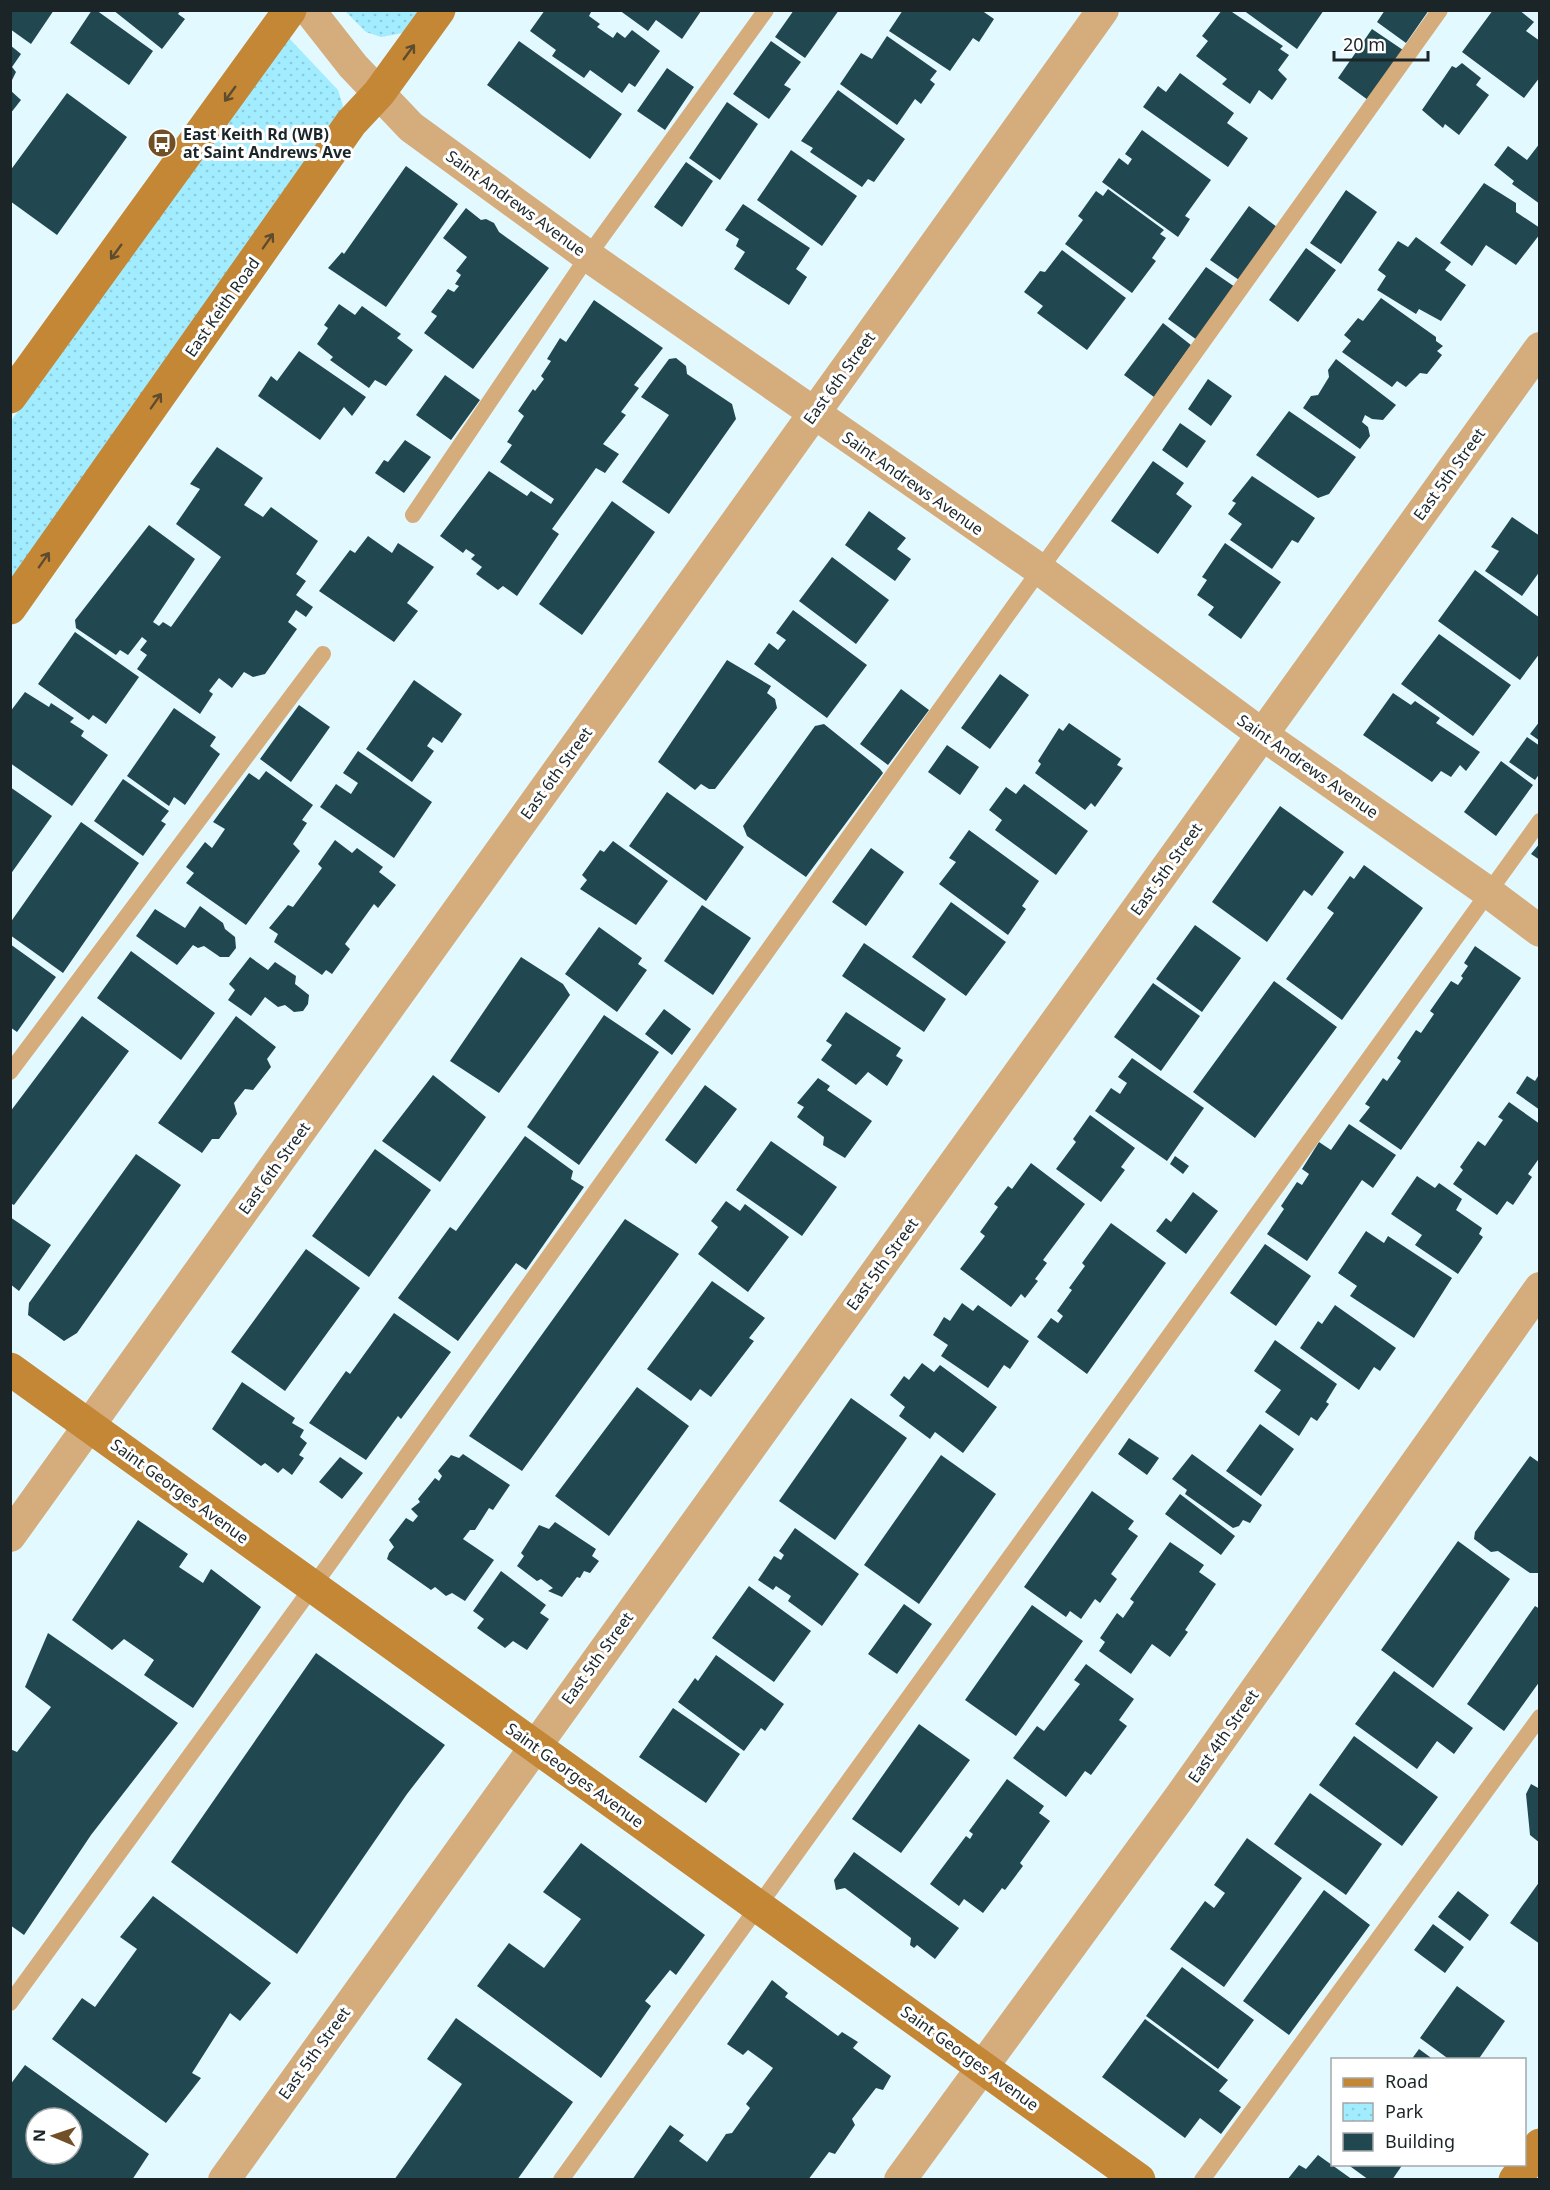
<svg xmlns="http://www.w3.org/2000/svg" width="1550" height="2190" font-family="'Noto Sans',sans-serif">
  <style>
    .park { fill: url(#park-dots) }
    .building { fill: #214851; fill-rule: evenodd }
    .lines { fill: none; stroke-linecap: round; stroke-linejoin: round }
    .lane { stroke: #d5ac7c; stroke-width: 16 }
    .street { stroke: #d5ac7c; stroke-width: 32 }
    .secondary { stroke: #c38736; stroke-width: 33 }
    .oneway { stroke: #5e4c2e }
    .labels { text-anchor: middle; dominant-baseline: central; stroke-width: 6; stroke-linejoin: round; paint-order: stroke }
    .poi-label { font-size: 16px; font-weight: bold; fill: #1b2528; stroke: #fff; text-anchor: start }
    .street-label { font-size: 16px; fill: #1b2528; stroke: #fff }
  </style>
  <defs>
    <pattern id="park-dots" width="8" height="8" patternUnits="userSpaceOnUse" patternTransform="scale(1.5)"><rect width="8" height="8" fill="#a2ecff"/><path d="M2 2h.1M6 6h.1" fill="none" stroke="#8bcadb" stroke-width="1.8" stroke-linecap="round"/></pattern>
  </defs>
  <rect width="100%" height="100%" fill="#e2f9ff"/>
  <path class="park" d="M345,11h76l-18,22 -22,4 -15,-5z
    M286,35l52,55 5,16 -4,17 -328,459v-161z"/>
  <path class="building" d="M10,10h44l-23,34 -21,-15z
    M92,10h4l57,41 -24,34 -59,-42z
    M113,10h68l-3,4 7,5 -23,30z
    M545,10h47l-3,6 11,8 -3,3 16,11 4,-6 8,6 7,-8 28,21 -25,36 -6,-4 -7,10 -32,-23 -6,8 -32,-22 4,-6 -26,-19z
    M619,10h81l1,1 -19,28 -26,-19 -8,11z
    M794,10h45l-34,48 -30,-21z
    M903,10h78l13,9 -15,23 -6,-4 -23,33 -61,-40z
    M1222,10h7l54,36 -3,3 9,6 -11,15 9,9 -15,21 -13,-10 -9,14 -28,-20 5,-5 -31,-23 12,-15 -6,-5z
    M1243,10h81l-27,39z
    M1385,10h44l-23,33 -29,-21z
    M1493,10h26l15,12 -8,9 14,10v36l-16,21 -62,-46z
    M1372,29l31,21 -35,50 -30,-22z
    M887,36l50,35 -7,9 5,4 -14,20 -6,-5 -18,26 -57,-41 21,-31 11,6z
    M519,41l103,73 -32,45 -103,-74z
    M771,41l30,21 -17,23 7,4 -22,30 -36,-25z
    M10,45l11,9 -9,13 4,5 -6,12z
    M1462,63l19,15 -5,7 13,10 -30,40 -14,-11 -2,4 -21,-18 30,-44 4,2z
    M667,68l27,19 -29,43 -28,-19z
    M1180,73l54,40 -7,10 21,15 -20,29 -85,-60 15,-21 8,6z
    M10,90l11,10 -11,14z
    M838,90l67,49 -31,43 -6,-3 -6,8 -52,-35 3,-4 -12,-7z
    M67,93l60,44 -70,98 -47,-34v-30z
    M727,102l31,22 -38,56 -31,-22z
    M1142,130l69,50 -26,36 5,3 -12,18 -76,-55 17,-24 9,7 4,-6 -7,-5z
    M1540,143v61l-28,-20 2,-3 -20,-16 14,-19 19,14z
    M791,150l66,46 -35,50 -65,-46z
    M686,162l27,19 -31,46 -28,-20z
    M406,166l52,38 -72,103 -58,-39 14,-16 2,2z
    M1484,183l32,20v9l24,16v6l-24,31 -30,-20 -14,21 -32,-23z
    M1108,189l56,41 -4,4 6,4 -14,20 4,3 -24,32 -67,-49 18,-24 -5,-4 18,-25 7,5z
    M1346,190l31,22 -36,52 -31,-21z
    M743,204l67,44 -14,21 11,8 -18,28 -55,-36 11,-17 -9,-6 3,-7 -14,-9z
    M1249,206l28,21 -38,53 -29,-20z
    M466,208l15,12 5,-1 8,4 5,9 50,36 -76,101 -49,-36 13,-17 -6,-4 17,-23 6,3 5,-6 -4,-2 6,-9 -5,-4 11,-14 -24,-19z
    M1416,237l35,25 -6,8 21,15 -25,36 -22,-12 -3,5 -39,-24 9,-14 -8,-6 20,-29 10,6z
    M1306,248l30,22 -38,52 -29,-22z
    M1062,250l64,48 -39,52 -50,-37 6,-7 -19,-14 16,-21 5,1z
    M1206,267l29,20 -38,53 -29,-21z
    M1381,298l55,39v4l7,5 -6,5 5,4 -15,19 -7,-1 -14,14 -9,-6 -5,6 -50,-35 9,-11 -7,-6 14,-17 5,3z
    M594,300l69,48 -29,37 5,3 -18,24 5,3 -23,29 16,10 -14,19 -9,-5 -44,61 7,5 -42,62 -14,-10 -5,4 -22,-16 6,-7 -11,-8 4,-4 -9,-6 -3,4 -23,-17 49,-65 38,25 4,-5 20,13 3,-5 -54,-37 12,-17 -5,-3 17,-26 -6,-5 15,-22 2,2 9,-12 -3,-3 10,-15 -4,-2 13,-21 6,4z
    M339,304l16,11 7,-9 39,28 -4,4 16,12 -27,36 -11,-6 -6,8 -39,-28 3,-3 -16,-13 11,-16 -4,-3z
    M1163,323l28,22 -37,52 -30,-22z
    M299,351l67,46 -14,19 -8,-9 -24,33 -62,-44 13,-20 6,5z
    M676,358l10,8 1,8 45,30 4,15 -67,95 -47,-32 47,-67 -28,-18 28,-38z
    M1336,359l60,46 -13,15 -11,-1 -7,-4 -3,7 6,5 2,9 -10,13 -57,-41 8,-12 7,-1 11,-18 -1,-7z
    M445,375l35,25 -29,40 -35,-25z
    M1208,379l24,17 -21,30 -23,-17z
    M1289,411l67,46 -27,37 -11,4 -62,-43z
    M1180,423l26,18 -19,27 -25,-18z
    M405,440l26,17 -27,36 -29,-20 9,-13 4,2z
    M217,447l46,31 -19,27 19,12 8,-10 47,34 -22,33 10,7 -10,14 17,12 -7,10 -10,-7 -8,12 9,7 -32,45 -12,3 -9,-5 -12,16 -13,-10 -10,13 4,3 -13,20 -63,-45 10,-14 -7,-5 7,-9 -5,-4 -14,18 -8,-5 -4,5 -40,-27 -1,-8 74,-95 46,34 -42,63 6,4 4,-4 8,5 50,-70 -45,-33 24,-35 -10,-5z
    M1153,461l31,22 -8,11 16,12 -34,48 -47,-33z
    M1252,476l63,42 -17,25 -6,-3 -20,29 -42,-29 12,-16 -14,-10 8,-11 -4,-2z
    M612,501l43,31 -73,103 -43,-31z
    M869,511l37,27 -9,11 14,10 -16,22 -50,-36z
    M1512,517l28,19v35l-18,25 -37,-25 14,-20 -8,-4z
    M368,536l24,17 6,-10 36,24 -27,36 11,8 -24,31 -75,-51 31,-41 5,3z
    M1225,543l56,39 -40,57 -33,-24 6,-8 -17,-12 10,-15 -5,-3z
    M832,557l57,43 -33,44 -57,-43z
    M1475,570l65,48v35l-20,27 -82,-59z
    M793,610l74,55 -40,53 -73,-54 15,-21 9,7 8,-10 -10,-7z
    M75,632l64,45 -33,47 -13,-9 -4,5 -51,-36z
    M1439,634l72,51 -38,51 -72,-52z
    M727,660l44,26 -4,7 8,6 2,9 -62,81h-6l-8,-5 -6,6 -37,-28z
    M1000,674l29,21 -39,54 -29,-21z
    M414,680l48,34 -20,29 -9,-6 -6,9 7,5 -22,31 -46,-33z
    M901,689l28,21 -41,55 -28,-21z
    M25,692l24,15 2,-4 23,15 -4,4 14,9 -3,5 27,19 -36,51 -62,-43v-51z
    M1393,693l18,12 4,-4 25,17 -4,5 44,29 -14,19 -6,-6 -9,12 -10,-6 -9,11 -69,-47z
    M299,705l31,22 -39,55 -31,-23z
    M174,708l42,29 -6,9 10,8 -35,51 -11,-8 -5,9 -42,-30z
    M1540,721v20l-10,-7z
    M1069,723l52,36 -4,6 6,3 -28,39 -4,-4 -6,7 -50,-37 6,-9 -3,-3 21,-33 4,3z
    M824,724l56,45 3,4 -77,104 -59,-41 -4,-10 72,-100z
    M1527,737l13,9v27l-5,7 -26,-18z
    M947,745l32,22 -19,28 -32,-23z
    M358,751l74,51 -38,56 -74,-51 16,-23 15,10 7,-11 -15,-10z
    M1501,761l32,24 -37,51 -32,-24z
    M266,771l47,34 -11,15 5,3 -14,21 7,7 -54,74 -60,-42 8,-10 -8,-6 19,-25 7,6 13,-19 -12,-7 36,-49 10,7z
    M123,779l46,32 -8,10 5,3 -23,32 -49,-35z
    M1024,784l64,47 -32,44 -61,-45 7,-10 -13,-10 17,-23 10,7z
    M10,787l42,29 -42,59z
    M667,792l77,55 -38,54 -77,-55z
    M1280,806l64,46 -32,44 -8,-6 -37,52 -55,-40z
    M81,822l58,41 -76,110 -53,-38v-12z
    M969,830l70,51 -17,25 4,3 -18,26 -69,-51 17,-22 -7,-4z
    M335,840l17,13 5,-5 26,19 -4,5 17,13 -18,23 -4,-4 -29,40 5,5 -18,25 -6,-4 -4,5 -48,-33 4,-8 -9,-6 19,-23 5,2 29,-39 -4,-4z
    M613,841l55,40 -32,44 -56,-36 7,-9 -5,-5 18,-25 4,2z
    M1540,843v17l-9,-6z
    M871,848l33,24 -38,54 -34,-24z
    M1364,865l59,43 -81,112 -56,-41 48,-66 -7,-5 23,-32 4,3z
    M951,902l55,40 -40,54 -54,-39z
    M702,905l49,33 -38,57 -49,-34z
    M200,906l23,17 2,6 10,8 1,11 -7,9h-9l-16,-11 -6,2 -5,-3 -16,20 -41,-29 19,-27 30,19z
    M1195,925l46,33 -39,54 -46,-33z
    M599,927l43,31 -4,6 9,6 -30,42 -52,-38z
    M864,943l82,56 -22,33 -82,-56z
    M10,944l46,33 -39,55 -7,-5z
    M1475,946l46,32 -120,172 -42,-29 11,-14 -5,-3 18,-26 4,3 14,-20 -4,-3 19,-28 5,3 13,-19 -4,-3 21,-30 7,4 5,-7 -2,-2 7,-10 -4,-3z
    M131,951l84,62 -34,47 -84,-62z
    M250,957l18,13 7,-8 21,14 -1,8 14,11 -1,9 -5,7 -9,1 -9,-7 -7,2 -13,-10 -14,19 -23,-16 7,-10 -6,-6z
    M521,957l42,27 7,11 -71,98 -49,-32z
    M1274,981l63,46 -82,111 -62,-46z
    M1153,983l47,33 -39,55 -47,-34z
    M664,1009l27,20 -19,26 -27,-21z
    M846,1012l55,36 -5,8 7,4 -16,26 -19,-14 -12,13 -35,-25 11,-15 -6,-4z
    M604,1015l55,37 -80,113 -52,-38z
    M82,1016l47,35 -115,154 -4,-2v-91z
    M236,1016l40,31 -9,12 4,8 -18,23 -8,-1 -11,14 3,11 -18,25h-7l-10,14 -44,-30z
    M1132,1058l72,50 -37,53 -72,-50 16,-23 9,6 7,-11 -9,-6z
    M1540,1073v37l-24,-17 11,-17 8,5z
    M433,1075l53,42 -46,65 -58,-41z
    M818,1078l12,8 -3,4 45,31 -27,37 -22,-13 1,-8 -27,-20 7,-10 -7,-4z
    M705,1085l32,24 -41,55 -31,-24z
    M1509,1102l31,22v33l-12,17 4,3 -19,28 -6,-4 -10,14 -44,-31 10,-14 -3,-3 18,-26 7,5 18,-26 -5,-3z
    M1090,1115l45,33 -14,19 4,3 -24,32 -45,-33 20,-27 -3,-3z
    M1349,1124l47,31 -23,33 -11,-8 -55,81 -40,-27 17,-25 -3,-3 16,-24 5,3 7,-11 -7,-5 17,-27 12,8z
    M525,1136l48,35 -2,8 13,8 -58,83 -10,-7 -58,78 -60,-43 52,-71 6,4z
    M771,1141l66,46 -35,49 -66,-46z
    M375,1149l56,41 -62,87 -57,-41z
    M136,1154l45,31 -104,148 -13,8 -36,-26 1,-12z
    M1175,1156l14,10 -6,8 -13,-10z
    M1031,1163l54,41 -42,56 4,3 -12,16 3,2 -13,17 -4,-4 -10,13 -51,-38 25,-33 -5,-4 18,-25 -4,-3 14,-18 4,3z
    M1417,1176l18,12 4,-5 23,16 -6,11 26,18 -3,6 4,3 -25,37 -43,-29 7,-10 -31,-21z
    M1193,1192l25,19 -32,43 -30,-23 10,-13 5,4z
    M726,1201l14,10 5,-7 44,33 -41,55 -50,-38 20,-27 -7,-6z
    M10,1217l41,28 -32,46 -9,-7z
    M625,1219l54,35 -157,217 -53,-35z
    M1111,1223l55,40 -79,111 -50,-37 14,-19 7,5 5,-7 -6,-5 15,-21 -3,-2 16,-22 -3,-3z
    M1366,1231l18,12 4,-7 64,42 -38,60 -64,-42 7,-10 -19,-13z
    M1265,1244l46,32 -35,50 -46,-33z
    M306,1249l54,39 -75,103 -54,-39z
    M712,1281l53,37 -16,20 5,3 -43,56 -11,-8 -9,12 -44,-32z
    M962,1303l11,8 5,-6 51,36 -19,28 -6,-4 -16,23 -47,-32 7,-11 -15,-10 11,-18 6,4z
    M1335,1305l61,43 -16,23 -6,-4 -15,23 -59,-42 18,-27 4,3z
    M394,1313l57,39 -50,67 -3,-3 -32,44 -57,-37 37,-52 4,3z
    M1275,1340l62,44 -11,18 3,2 -12,17 -6,-4 -12,19 -34,-24 16,-22 -27,-19z
    M922,1363l12,9 6,-7 57,42 -34,46 -28,-21 -5,7 -31,-23 6,-9 -15,-12 14,-19 5,4z
    M242,1382l53,36 -3,5 12,7 -4,7 7,6 -8,12 5,3 -12,17 -9,-7 -5,5 -13,-10 -4,3 -49,-37z
    M637,1387l52,39 -80,110 -54,-40z
    M851,1398l56,40 -72,102 -56,-39z
    M1260,1424l34,25 -33,47 -35,-25z
    M1129,1438l30,20 -12,17 -29,-21z
    M463,1454l47,31 -17,25 -4,-2 -14,22h-5l-7,9 31,21 -29,41 -13,-8 -6,3 -11,-9 -4,3 -44,-31 2,-6 5,-6 -5,-7 17,-22 7,4 5,-6 -7,-7 9,-7 -2,-3 17,-21 4,3 3,-5 -4,-5 13,-16 8,3z
    M1192,1454l70,51 -12,18 -7,-3 -4,6 -6,2 -48,-34 2,-4 -15,-11z
    M941,1455l55,39 -77,110 -55,-39z
    M1530,1456l10,7v108l-2,2h-8l-32,-22 -7,1 -17,-13 1,-7z
    M340,1457l23,16 -21,26 -23,-17z
    M1092,1491l42,30 -6,8 10,7 -27,38 6,5 -17,24 -5,-4 -14,20 -11,-8 -4,6 -42,-30z
    M1180,1494l55,42 -14,19 -56,-41z
    M138,1520l50,34 -9,13 24,16 8,-14 50,38 -68,101 -49,-33 10,-15 -30,-21 -12,11 -40,-30z
    M555,1522l41,27 -4,7 7,5 -9,12 -6,-2 -4,7 -3,-1 -15,20 -14,-6 5,-3 -12,-9 -4,2 -20,-15 7,-10 -3,-3 18,-28 10,4z
    M795,1528l64,46 -37,52 -34,-25 3,-5 -15,-10 -3,4 -15,-10 16,-24 7,4 3,-5 -5,-4z
    M1458,1541l52,38 -77,109 -52,-38z
    M1170,1542l34,23 -5,7 17,12 -31,46 3,2 -18,25 -18,-13 -21,30 -32,-23 6,-9 -5,-4 17,-25 6,5 11,-16 -4,-3z
    M501,1571l45,34 -6,8 9,6 -22,31 -14,-9 -8,7 -28,-20 7,-9 -11,-8z
    M749,1586l62,45 -37,51 -62,-44z
    M904,1604l28,20 -35,50 -29,-20z
    M1032,1605l51,36 -67,95 -51,-36z
    M1535,1606l5,3v72l-36,50 -37,-27z
    M48,1633l130,90 -87,112 -67,100 -14,-10v-176l7,3 34,-45 -26,-20z
    M316,1653l129,92 -38,49 -110,160 -126,-92z
    M716,1655l68,49 -19,27 -4,-3 -17,23 -66,-49 17,-24 3,3z
    M1086,1664l48,35 -15,21 8,6 -36,49 -6,-4 -19,26 -53,-39 24,-32 7,5 36,-47 -6,-4z
    M1394,1671l79,57 -19,26 -17,-13 -20,28 -62,-45z
    M673,1708l67,46 -34,49 -67,-46z
    M919,1724l51,36 -69,93 -49,-34z
    M1354,1736l84,61 -36,49 -83,-61z
    M1007,1779l37,27 -5,7 11,8 -30,42 3,3 -18,24 -3,-2 -19,25 -19,-14 -5,7 -29,-22 36,-48 4,3 3,-5 -4,-3z
    M1531,1784l9,5v54l-10,-8 -4,-41z
    M1310,1793l72,51 -36,51 -72,-51z
    M1247,1838l55,40 -78,109 -54,-38 35,-48 9,7 11,-15 -11,-8z
    M581,1843l124,92 -29,40 -6,-5 -25,31 6,5 -50,72 -124,-92 32,-43 35,25 37,-49 -38,-27z
    M854,1852l105,76 -24,31 -18,-14 -3,3 -4,-3 1,-7 -66,-50 -9,2 -2,-10z
    M1540,1881v63l-30,-21z
    M1324,1890l46,35 -81,110 -46,-34z
    M1458,1891l31,24 -19,26 -32,-24z
    M153,1896l118,87 -31,38 -10,-8 -38,60 9,5 -35,45 -114,-84 30,-41 13,9 42,-58 -17,-12z
    M1433,1924l31,23 -19,26 -31,-23z
    M1182,1967l72,53 -36,49 -72,-53z
    M772,1980l16,13 -3,4 53,39 4,-4 16,10 -5,6 38,28 -8,14 -7,-2 -24,31 3,6 -20,29 -6,-2 -21,28h-176l38,-55 14,10 -5,6 28,21 19,-28 6,-1 18,-25 -4,-4 27,-36 -25,-18 -5,5 -16,-11z
    M1457,1986l48,35 -27,39h-28l-30,-22z
    M456,2018l117,84 -56,78h-123l68,-96 -35,-25z
    M1145,2019l83,61 -9,11 22,16 -20,27 -21,-16 -15,20 -83,-61z
    M1419,2049l15,11h-23z
    M25,2065l124,89 -17,26h-122v-95zM36,2118h36v36h-36z
    M1318,2155l35,25h-66l12,-15 7,4z
    M1347,2164h56l-11,16h-23z"/>
  <g class="lines">
    <path class="lane" d="M413,515l175,-259 178,-246
      M10,1072l313,-418
      M10,2003l322,-443 1108,-1550
      M561,2180l979,-1359
      M1202,2180l338,-463"/>
    <path class="street" d="M309,10l44,56 58,61 177,129 451,313 224,166 225,157 52,39
      M10,1536l1093,-1526
      M224,2180l1316,-1832
      M900,2180l279,-382 361,-510"/>
    <path class="secondary" d="M10,397l280,-387
      M10,608l341,-485 28,-30 60,-83
      M10,1369l1129,811
      M1515,2180l25,-35"/>
  </g>
  <defs><path id="oneway-shaft" d="M-6 0H5M1.5-3L5.5 0L1.5 3" fill="none" stroke-width="1.6" stroke-linecap="round" stroke-linejoin="round" transform="scale(1.5)"/></defs>
  <g class="oneway">
    <use href="#oneway-shaft" transform="translate(409 52) rotate(-54)"/>
    <use href="#oneway-shaft" transform="translate(230 94) rotate(126)"/>
    <use href="#oneway-shaft" transform="translate(268 241) rotate(-55)"/>
    <use href="#oneway-shaft" transform="translate(116 252) rotate(126)"/>
    <use href="#oneway-shaft" transform="translate(156 401) rotate(-55)"/>
    <use href="#oneway-shaft" transform="translate(44 560) rotate(-55)"/>
  </g>
  <defs>
    <g id="bus-disc" transform="scale(1.5)"><circle r="9.5" fill="#715027" stroke="#fff"/><path d="M-5-6H5V4H4V6H2V4H-2V6H-4V4H-5ZM-3.5-4V0h7V-4ZM-3.5 1.2v1.5H-2V1.2ZM2 1.2v1.5H3.5V1.2Z" fill="#fff"/></g>
  </defs>
  <g fill-rule="evenodd">
    <use href="#bus-disc" x="162" y="143"/>
  </g>
  <g class="labels">
    <g class="poi-label">
      <text x="183" y="134">East Keith Rd (WB)<tspan x="183" dy="18">at Saint Andrews Ave</tspan></text>
    </g>
    <g class="street-label">
      <text transform="translate(516 203) rotate(36)">Saint Andrews Avenue</text>
      <text transform="translate(222 307) rotate(-55)">East Keith Road</text>
      <text transform="translate(839 378) rotate(-54)">East 6th Street</text>
      <text transform="translate(1449 474) rotate(-54)">East 5th Street</text>
      <text transform="translate(913 483) rotate(35)">Saint Andrews Avenue</text>
      <text transform="translate(1308 766) rotate(35)">Saint Andrews Avenue</text>
      <text transform="translate(556 773) rotate(-54)">East 6th Street</text>
      <text transform="translate(1166 869) rotate(-54)">East 5th Street</text>
      <text transform="translate(274 1168) rotate(-54)">East 6th Street</text>
      <text transform="translate(882 1264) rotate(-54)">East 5th Street</text>
      <text transform="translate(180 1491) rotate(36)">Saint Georges Avenue</text>
      <text transform="translate(597 1658) rotate(-54)">East 5th Street</text>
      <text transform="translate(1223 1736) rotate(-55)">East 4th Street</text>
      <text transform="translate(575 1775) rotate(36)">Saint Georges Avenue</text>
      <text transform="translate(314 2053) rotate(-54)">East 5th Street</text>
      <text transform="translate(970 2058) rotate(36)">Saint Georges Avenue</text>
    </g>
  </g>
  <rect width="1550" height="2190" fill="none" stroke="#1b2528" stroke-width="24"/>
  <rect x="1331" y="2058" width="195" height="108" fill="#ffffff" stroke="#a4a8a9" stroke-width="1.5"/>
  <rect x="1343" y="2078" width="30" height="9" fill="#c38736" stroke="#a4a8a9" stroke-width="1.5"/>
  <text x="1385" y="2088" font-size="18" fill="#1b2528">Road</text>
  <rect x="1343" y="2103" width="30" height="18" fill="url(#park-dots)" stroke="#a4a8a9" stroke-width="1.5"/>
  <text x="1385" y="2118" font-size="18" fill="#1b2528">Park</text>
  <rect x="1343" y="2133" width="30" height="18" fill="#214851" stroke="#a4a8a9" stroke-width="1.5"/>
  <text x="1385" y="2148" font-size="18" fill="#1b2528">Building</text>
  <g transform="translate(54 2136) rotate(272)"><circle r="28" fill="#ffffff" stroke="#a4a8a9" stroke-width="1.5"/>
  <path d="M0-4.5L10 22L0 15L-10 22Z" fill="#715027"/>
  <text y="-9" font-size="16" font-weight="bold" text-anchor="middle" fill="#1b2528">N</text>
  </g>
  <path d="M1334 51v9h94v-9" fill="none" stroke="#1b2528" stroke-width="3"/>
  <text x="1343" y="51" font-size="18" fill="#1b2528" stroke="#ffffff" stroke-width="4.5" paint-order="stroke">20 m</text>
</svg>
